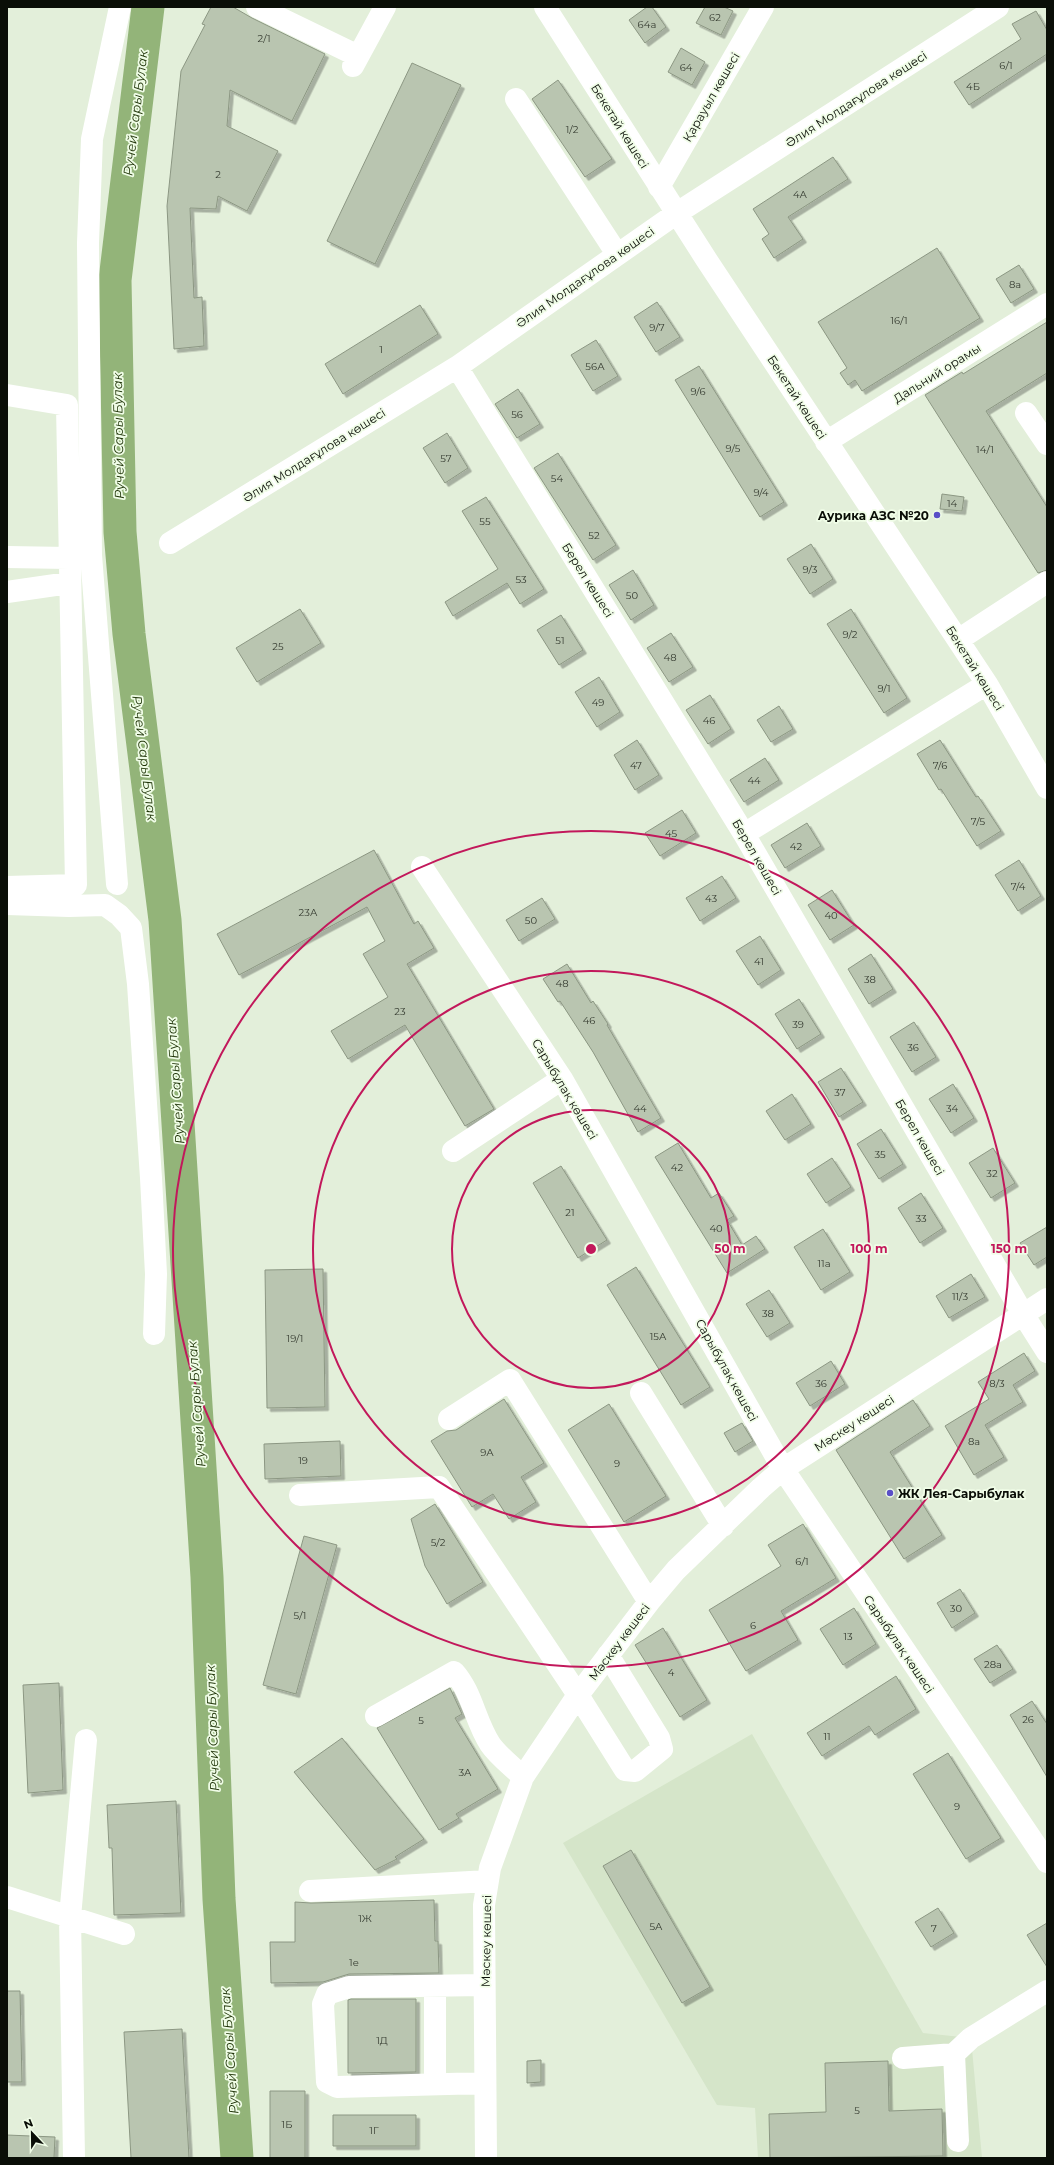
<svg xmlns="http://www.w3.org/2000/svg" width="1054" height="2165" font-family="Montserrat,sans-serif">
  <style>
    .built { fill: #d5e5c9 }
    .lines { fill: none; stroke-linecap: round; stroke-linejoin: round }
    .river { stroke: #93b479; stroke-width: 33 }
    .building { fill: #b9c5b0; stroke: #8c9783; filter: url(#shadow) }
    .minor { stroke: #fff; stroke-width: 22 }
    .ring { fill: none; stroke: #c2185b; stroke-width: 2 }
    .poi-dot { fill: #5a4fc7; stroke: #f0fde7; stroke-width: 1.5 }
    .labels { text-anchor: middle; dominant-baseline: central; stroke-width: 3.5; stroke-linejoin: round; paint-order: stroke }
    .number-label { font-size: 10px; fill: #363c31 }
    .street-label { font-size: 12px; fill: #0a0e07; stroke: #f0fde7 }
    .poi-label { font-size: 12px; font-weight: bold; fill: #0a0e07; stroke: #f0fde7; text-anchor: end }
    .water-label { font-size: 13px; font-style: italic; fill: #1d3206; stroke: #f0fde7 }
    .centre { fill: #c2185b; stroke: #f0fde7; stroke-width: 2 }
    .ring-label { font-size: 12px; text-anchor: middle; font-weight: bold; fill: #c2185b; stroke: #f0fde7; stroke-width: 3.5; stroke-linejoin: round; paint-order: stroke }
  </style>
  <defs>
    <filter id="shadow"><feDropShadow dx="3.5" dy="3.5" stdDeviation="0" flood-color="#0004"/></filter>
  </defs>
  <rect width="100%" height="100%" fill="#e3efda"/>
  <path class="built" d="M752,1734l171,299 48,5 11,120h-224l-3,-50 -38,-3 -154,-262z"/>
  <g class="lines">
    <path class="river" d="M148,7l-33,273 5,252 9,102 36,286 42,657 12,322 18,259"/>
  </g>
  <path class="building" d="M211,7h22l19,11 73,36 -33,67 -62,-31 -3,36 51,25 -31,60 -29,-15 -2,13 -26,-1 4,90 8,-1 2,49 -30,3 -7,-143 14,-135 24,-46 -3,-1z
    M647,7h5l14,20 -21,16 -16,-23z
    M705,7h19l9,4 -12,24 -25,-12z
    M1036,11l11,19v24l-78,51 -15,-23 67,-43 -9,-15z
    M681,48l24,14 -13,23 -24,-13z
    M412,63l49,22 -86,179 -48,-23z
    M558,80l54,79 -27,18 -53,-78z
    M833,157l15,22 -60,38 15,22 -29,19 -12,-19 7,-5 -16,-25z
    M937,248l43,70 -118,73 -7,-11 -7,5 -8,-12 7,-5 -29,-46z
    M1019,265l15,24 -23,14 -15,-24z
    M657,302l23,35 -24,15 -22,-35z
    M420,305l18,29 -95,60 -18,-30z
    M1047,322v51l-61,38 61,96v63l-9,3 -113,-178 37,-23 1,2z
    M596,340l22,36 -25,15 -22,-36z
    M699,366l85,136 -24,15 -85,-137z
    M518,389l22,35 -23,14 -22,-34z
    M447,433l21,35 -23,15 -22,-35z
    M558,453l58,92 -23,15 -59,-92z
    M942,494l22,3 -2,14 -22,-2z
    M486,497l58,92 -24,15 -13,-21 -54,33 -8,-14 53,-33 -36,-58z
    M811,544l22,35 -23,15 -23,-35z
    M633,570l21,35 -23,15 -22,-35z
    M300,609l21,34 -64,39 -21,-34z
    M851,609l56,89 -23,15 -57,-89z
    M561,615l22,35 -24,15 -22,-35z
    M671,633l22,34 -24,15 -22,-34z
    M599,677l21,35 -23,15 -22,-35z
    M710,695l21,34 -23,15 -22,-34z
    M779,706l14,23 -22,13 -14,-22z
    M637,740l22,35 -24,15 -21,-35z
    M940,740l36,57 2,-1 23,35 -24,15 -36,-57 -2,1 -22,-36z
    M765,758l14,22 -35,22 -14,-22z
    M682,810l14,23 -36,23 -15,-23z
    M807,823l14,23 -36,22 -14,-23z
    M374,850l40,74 4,-3 16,27 -27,16 87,145 -29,17 -60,-101 -57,34 -17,-28 57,-34 -25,-43 22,-13 -18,-34 -128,68 -22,-41z
    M1019,860l22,36 -23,15 -23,-36z
    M722,876l14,22 -36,23 -14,-23z
    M832,890l22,35 -24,15 -22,-35z
    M542,898l13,21 -36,22 -13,-21z
    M760,936l21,34 -23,15 -22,-34z
    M871,954l22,35 -24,15 -21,-35z
    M567,964l24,39 2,-2 15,23 -1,1 54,93 -23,14 -45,-80 -33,-51 -2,1 -15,-23z
    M799,999l22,35 -24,15 -22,-35z
    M914,1022l22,35 -24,15 -22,-35z
    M841,1068l22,34 -24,15 -21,-35z
    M953,1084l21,34 -23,15 -22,-34z
    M792,1094l19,30 -26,16 -19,-29z
    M881,1129l22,35 -24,15 -22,-35z
    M678,1143l33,55 8,-5 15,23 -7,4 15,25 14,-9 9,13 -38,24 -72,-116z
    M993,1148l22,35 -24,15 -22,-35z
    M832,1158l19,29 -25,16 -19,-29z
    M561,1166l46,74 -29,18 -45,-75z
    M921,1193l22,35 -23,15 -22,-35z
    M1047,1227v30l-13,8 -14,-22z
    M823,1229l27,43 -29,18 -27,-43z
    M636,1267l74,120 -29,18 -74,-120z
    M323,1269l2,138 -58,1 -2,-138z
    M971,1274l14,23 -36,21 -13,-22z
    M769,1290l21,33 -23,14 -21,-33z
    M1024,1353l11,18 -22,14 10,17 -38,23 19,32 -30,18 -29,-49 44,-27 -11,-17z
    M831,1361l14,23 -35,22 -14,-23z
    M504,1399l40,64 -23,14 15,25 -27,17 -16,-25 -21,13 -41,-66 16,-10 9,-1z
    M913,1400l17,26 -40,26 52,83 -38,24 -68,-109z
    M609,1404l57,92 -42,26 -56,-92z
    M742,1423l11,18 -18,11 -11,-19z
    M340,1441l1,35 -76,3 -1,-35z
    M435,1504l48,78 -36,22 -22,-38 -14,-47z
    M803,1524l33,54 -55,33 17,29 -52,31 -37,-61 72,-44 -13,-21z
    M304,1536l33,9 -41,149 -33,-9z
    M960,1589l15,24 -23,15 -15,-25z
    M854,1608l22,36 -33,21 -23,-36z
    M663,1628l44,72 -27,17 -45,-72z
    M997,1645l16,24 -23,14 -16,-24z
    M896,1676l20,33 -41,26 -6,-9 -47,30 -15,-23z
    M59,1683l4,107 -35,3 -5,-108z
    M450,1688l12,26 -7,4 43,71 -42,25 3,4 -20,12 -62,-102z
    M1032,1701l15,23v53l-37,-62z
    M342,1738l82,101 -29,18 2,2 -22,11 -81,-98z
    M948,1753l53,85 -35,21 -53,-85z
    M176,1801l5,112 -67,2 -2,-67h-3l-2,-43z
    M631,1850l79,137 -28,16 -79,-137z
    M434,1900l1,41h3l1,32 -90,1 -26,8 -52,1 -1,-41h25v-40l16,1z
    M938,1908l16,25 -23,14 -16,-25z
    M1047,1923v44l-20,-32z
    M7,1991h13l2,91h-15z
    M351,1999h65v73l-68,1v-73z
    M182,2029l7,129h-58l-7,-126z
    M541,2060v22l-14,1v-22z
    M888,2061l1,50 53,-2 1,47 -173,2 -1,-44 57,-2 -1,-49z
    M270,2091h35v67h-35z
    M333,2115h83v31h-83z
    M7,2135l48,2 -1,21h-47z"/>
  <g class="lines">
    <path class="minor" d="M257,7l101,49
      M545,7l161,252 281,425 60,104
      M353,66l32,-59
      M516,99l101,155
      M659,187l104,-180
      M457,367l287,467 279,480 24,38
      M7,395l60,10 9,480 -69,2
      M1026,413l21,31
      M826,442l221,-138
      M170,543l287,-176 220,-154 321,-206
      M7,557l62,1 15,-2
      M7,592l62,-9
      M958,640l89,-58
      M744,834l243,-150
      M422,867l140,212 221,390 264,393
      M117,884l-26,-329 -3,-312 4,-104 28,-132
      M7,904l62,2 36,-1 14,10 12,13 7,56 13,194 5,96 -2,60
      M453,1151l109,-72
      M641,1393l82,133
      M449,1419l61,-39 139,222
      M300,1495l139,-8 139,208 47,75 10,1 27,-22 -3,-11 -51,-83
      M376,1716l78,-44c18,20 21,49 36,72 8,12 23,23 33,33
      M310,1891l178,-10
      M7,1897l117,37
      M484,1985l-135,2 -22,7 -4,10 4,78 10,5 148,-4
      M954,2054l4,87
      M903,2058l51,-4 17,-16 76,-47
      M435,2084v-98
      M74,2158l-4,-241 16,-177
      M486,2158l-2,-253 6,-37 33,-91 55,-82 71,-93 27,-32 85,-82 22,-19 264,-170"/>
  </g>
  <g class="ring">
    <circle cx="591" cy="1249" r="139"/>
    <circle cx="591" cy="1249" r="278"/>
    <circle cx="591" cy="1249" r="418"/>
  </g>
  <g class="poi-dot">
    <circle cx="937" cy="515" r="4"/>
    <circle cx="890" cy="1493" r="4"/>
  </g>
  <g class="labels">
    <g class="number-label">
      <text x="715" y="17">62</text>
      <text x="647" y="24">64а</text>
      <text x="264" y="38">2/1</text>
      <text x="1006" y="65">6/1</text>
      <text x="686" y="67">64</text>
      <text x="973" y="86">4Б</text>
      <text x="572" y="129">1/2</text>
      <text x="218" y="174">2</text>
      <text x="800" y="194">4А</text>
      <text x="1015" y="284">8а</text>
      <text x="899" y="320">16/1</text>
      <text x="657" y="327">9/7</text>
      <text x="381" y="349">1</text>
      <text x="595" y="366">56А</text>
      <text x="698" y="391">9/6</text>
      <text x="517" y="414">56</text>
      <text x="733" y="448">9/5</text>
      <text x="985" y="449">14/1</text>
      <text x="446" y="458">57</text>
      <text x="557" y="478">54</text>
      <text x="761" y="492">9/4</text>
      <text x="952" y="503">14</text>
      <text x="485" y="521">55</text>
      <text x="594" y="535">52</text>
      <text x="810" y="569">9/3</text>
      <text x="521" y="579">53</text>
      <text x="632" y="595">50</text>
      <text x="850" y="634">9/2</text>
      <text x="560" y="640">51</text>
      <text x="278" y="646">25</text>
      <text x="670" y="657">48</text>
      <text x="884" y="688">9/1</text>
      <text x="598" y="702">49</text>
      <text x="709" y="720">46</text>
      <text x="636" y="765">47</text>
      <text x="940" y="765">7/6</text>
      <text x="754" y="780">44</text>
      <text x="978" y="821">7/5</text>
      <text x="671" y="833">45</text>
      <text x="796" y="846">42</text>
      <text x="1018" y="886">7/4</text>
      <text x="711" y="898">43</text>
      <text x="308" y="912">23А</text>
      <text x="831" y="915">40</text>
      <text x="531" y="920">50</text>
      <text x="759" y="961">41</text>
      <text x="870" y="979">38</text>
      <text x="562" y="983">48</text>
      <text x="400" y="1011">23</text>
      <text x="589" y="1020">46</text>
      <text x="798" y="1024">39</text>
      <text x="913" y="1047">36</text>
      <text x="840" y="1092">37</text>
      <text x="640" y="1108">44</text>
      <text x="952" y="1108">34</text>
      <text x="880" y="1154">35</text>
      <text x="677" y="1167">42</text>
      <text x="992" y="1173">32</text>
      <text x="570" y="1212">21</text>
      <text x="921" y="1218">33</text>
      <text x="716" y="1228">40</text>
      <text x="824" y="1263">11а</text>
      <text x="960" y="1296">11/3</text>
      <text x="768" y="1313">38</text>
      <text x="658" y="1336">15А</text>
      <text x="295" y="1338">19/1</text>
      <text x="821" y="1383">36</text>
      <text x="997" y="1383">8/3</text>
      <text x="974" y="1441">8а</text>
      <text x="487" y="1452">9А</text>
      <text x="303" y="1460">19</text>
      <text x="617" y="1463">9</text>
      <text x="438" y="1542">5/2</text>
      <text x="802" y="1561">6/1</text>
      <text x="956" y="1608">30</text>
      <text x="300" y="1615">5/1</text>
      <text x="753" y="1625">6</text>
      <text x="848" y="1636">13</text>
      <text x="993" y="1664">28а</text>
      <text x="671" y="1672">4</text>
      <text x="1028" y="1719">26</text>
      <text x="421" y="1720">5</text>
      <text x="827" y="1736">11</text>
      <text x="465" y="1772">3А</text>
      <text x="957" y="1806">9</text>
      <text x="365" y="1918">1Ж</text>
      <text x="656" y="1926">5А</text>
      <text x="934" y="1928">7</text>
      <text x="354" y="1962">1е</text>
      <text x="382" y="2040">1Д</text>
      <text x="857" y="2110">5</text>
      <text x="287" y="2124">1Б</text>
      <text x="374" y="2130">1Г</text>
    </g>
    <g class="street-label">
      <text transform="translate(711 97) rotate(-60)">Қарауыл көшесі</text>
      <text transform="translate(856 99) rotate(-33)">Әлия Молдағұлова көшесі</text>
      <text transform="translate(620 126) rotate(58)">Бекетай көшесі</text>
      <text transform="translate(585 277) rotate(-35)">Әлия Молдағұлова көшесі</text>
      <text transform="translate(937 373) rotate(-32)">Дальний орамы</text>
      <text transform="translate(797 397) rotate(57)">Бекетай көшесі</text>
      <text transform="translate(314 455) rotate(-32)">Әлия Молдағұлова көшесі</text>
      <text transform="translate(588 580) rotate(58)">Берел көшесі</text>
      <text transform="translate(975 668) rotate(58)">Бекетай көшесі</text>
      <text transform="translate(757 857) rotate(60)">Берел көшесі</text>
      <text transform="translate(565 1089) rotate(59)">Сарыбұлақ көшесі</text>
      <text transform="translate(920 1137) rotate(60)">Берел көшесі</text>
      <text transform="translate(727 1370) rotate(61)">Сарыбұлақ көшесі</text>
      <text transform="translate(854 1423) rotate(-33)">Мәскеу көшесі</text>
      <text transform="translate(619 1642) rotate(-53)">Мәскеу көшесі</text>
      <text transform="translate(899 1644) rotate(56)">Сарыбұлақ көшесі</text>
      <text transform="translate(486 1941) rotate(-89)">Мәскеу көшесі</text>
    </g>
    <g class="poi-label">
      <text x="929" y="515">Аурика АЗС №20</text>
      <text x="898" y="1493" text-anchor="start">ЖК Лея-Сарыбулак</text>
    </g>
    <g class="water-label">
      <text transform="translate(135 113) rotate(-83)">Ручей Сары Булак</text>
      <text transform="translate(118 436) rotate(-91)">Ручей Сары Булак</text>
      <text transform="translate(145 758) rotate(83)">Ручей Сары Булак</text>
      <text transform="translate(175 1081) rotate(-94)">Ручей Сары Булак</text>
      <text transform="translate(196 1404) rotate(-94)">Ручей Сары Булак</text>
      <text transform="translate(212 1728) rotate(-92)">Ручей Сары Булак</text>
      <text transform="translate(229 2051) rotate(-94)">Ручей Сары Булак</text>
    </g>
  </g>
  <circle cx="591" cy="1249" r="6" class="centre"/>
  <g class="ring-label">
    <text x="730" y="1253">50 m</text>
    <text x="869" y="1253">100 m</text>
    <text x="1009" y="1253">150 m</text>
  </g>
  <rect width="1054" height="2165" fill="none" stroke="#0a0e07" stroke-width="16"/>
  <g transform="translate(32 2133) rotate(338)" stroke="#f0fde7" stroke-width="3" paint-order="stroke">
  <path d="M0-3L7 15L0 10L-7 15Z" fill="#0a0e07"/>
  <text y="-6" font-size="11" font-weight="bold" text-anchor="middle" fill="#0a0e07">N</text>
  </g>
</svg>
